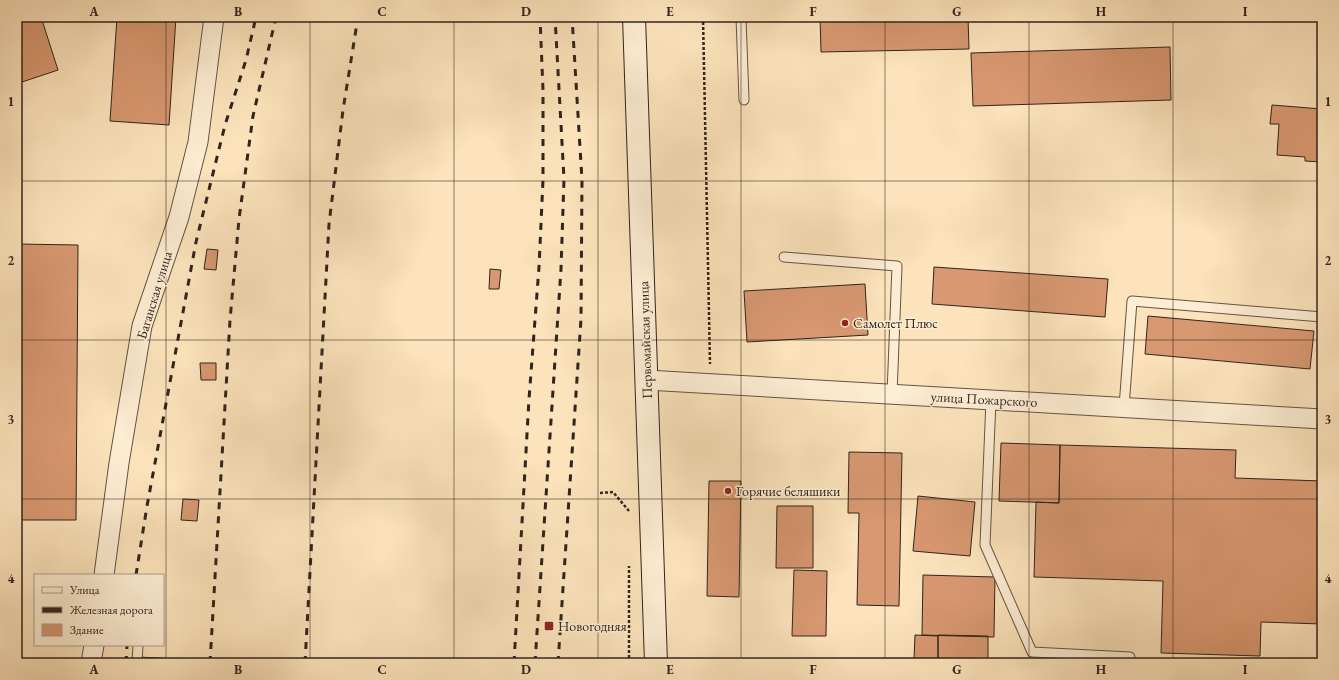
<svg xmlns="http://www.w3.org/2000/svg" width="1339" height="680" font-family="'EB Garamond',serif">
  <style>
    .building { fill: #d89871; stroke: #30241e }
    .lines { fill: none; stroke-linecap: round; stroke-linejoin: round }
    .lane-casing { stroke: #635445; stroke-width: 11 }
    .street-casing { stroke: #635445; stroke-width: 21 }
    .secondary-casing { stroke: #30241e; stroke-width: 24 }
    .path { stroke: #30241e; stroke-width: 2.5; stroke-dasharray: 3 2; stroke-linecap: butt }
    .lane { stroke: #fdedd3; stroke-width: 9 }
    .street { stroke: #fdedd3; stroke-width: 19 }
    .secondary { stroke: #fdedd3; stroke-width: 22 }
    .rail { stroke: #30241e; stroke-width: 3; stroke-dasharray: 7 7; stroke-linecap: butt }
    .grid { fill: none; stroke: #30241e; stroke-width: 1; stroke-opacity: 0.55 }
    .poi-dot { fill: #8f2418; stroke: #fdedd3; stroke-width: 1.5 }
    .labels { text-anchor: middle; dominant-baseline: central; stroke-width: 3; stroke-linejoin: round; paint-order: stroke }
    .street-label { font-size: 14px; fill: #30241e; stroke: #fdedd3 }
    .poi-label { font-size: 14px; fill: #30241e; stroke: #fdedd3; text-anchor: start }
    .neatline { fill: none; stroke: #30241e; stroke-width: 1.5 }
    .grid-label { font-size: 13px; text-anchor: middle; font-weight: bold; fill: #30241e }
  </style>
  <rect width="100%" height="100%" fill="#fce3bb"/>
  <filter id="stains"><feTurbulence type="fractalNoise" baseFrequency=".005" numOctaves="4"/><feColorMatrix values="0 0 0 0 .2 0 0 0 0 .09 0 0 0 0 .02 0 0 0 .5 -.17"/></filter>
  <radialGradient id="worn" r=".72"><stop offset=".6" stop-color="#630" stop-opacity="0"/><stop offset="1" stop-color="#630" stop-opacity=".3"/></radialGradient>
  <path class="building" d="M17,17h24l17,53 -36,12 -5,-15z
    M117,17h59l-7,108 -59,-4z
    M820,17h148l1,32 -148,3z
    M1170,47l1,53 -198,6 -2,-53z
    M1272,105l50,4v-3v56l-17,-1v-4l-28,-2 2,-31h-9z
    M17,244l61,1 -2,275h-59z
    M207,249l11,1 -2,20 -12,-1z
    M934,267l174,12 -3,38 -173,-13z
    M490,269l11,1 -2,19h-10z
    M865,284l3,51 -121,7 -3,-51z
    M1148,316l166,15 -4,38 -165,-15z
    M200,363h16v17h-15z
    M1001,443l59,2 -1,58 -60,-2z
    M1060,445l176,5 -1,28 87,3v143l-61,-2 -1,34 -99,-3 2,-72 -129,-4 2,-75 23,1z
    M849,452l53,1 -3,153 -42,-1 2,-92h-11z
    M709,481h32l-2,116 -32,-1z
    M918,496l57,6 -5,54 -57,-5z
    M183,499l16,1 -2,21 -16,-1z
    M777,506h36v62h-37z
    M794,570l33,1 -1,65h-34z
    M923,575l72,2 -1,60 -72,-2z
    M915,635l23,1v23h-24z
    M938,635l50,1v27h-50z
    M139,657l36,2v4h-36z"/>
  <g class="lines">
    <g class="lane-casing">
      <path id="lane" d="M741,17l3,83
        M784,257l113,9 -5,128
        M991,400l-6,145 47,107 98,5
        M1124,407l8,-106 190,16
        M137,663l1,-18"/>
    </g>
    <g class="street-casing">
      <path id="street" d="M646,380l676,39
        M104,575l15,-112 23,-137 37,-109 19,-75 16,-125
        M91,663l3,-18"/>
    </g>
    <g class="secondary-casing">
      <path id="secondary" d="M634,17l22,646"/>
    </g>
    <path class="path" d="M703,17l7,347
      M600,493l13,-1 16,19
      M629,663v-97"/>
    <use href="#lane" class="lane"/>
    <use href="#street" class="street"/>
    <use href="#secondary" class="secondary"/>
    <path class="rail" d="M136,575l11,-69 49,-264 29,-117 21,-65 10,-43
      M126,663l1,-18
      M210,663l20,-343 9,-101 14,-103 23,-99
      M305,663l24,-439 14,-114 15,-93
      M514,663l15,-264 10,-132 4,-87v-90l-3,-73
      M535,663l26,-394 3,-90 -9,-162
      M558,663l23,-344 1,-139 -10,-163"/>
  </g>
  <path class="grid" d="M166,17v646M310,17v646M454,17v646M598,17v646M741,17v646M885,17v646M1029,17v646M1173,17v646M17,181h1305M17,340h1305M17,499h1305"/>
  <g class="poi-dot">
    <circle cx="845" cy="323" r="4"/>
    <circle cx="728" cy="491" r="4"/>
    <rect x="544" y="621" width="10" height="10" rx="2"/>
  </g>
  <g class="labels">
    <g class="street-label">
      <text transform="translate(154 295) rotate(-73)">Баганская улица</text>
      <text transform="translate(645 340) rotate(-92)">Первомайская улица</text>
      <text transform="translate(984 399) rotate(3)">улица Пожарского</text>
    </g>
    <g class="poi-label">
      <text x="853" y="323">Самолет Плюс</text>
      <text x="736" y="491">Горячие беляшики</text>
      <text x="558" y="626">Новогодняя</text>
    </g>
  </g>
  <rect width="1339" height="680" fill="none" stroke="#fce3bb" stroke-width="44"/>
  <rect x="34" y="574" width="130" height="72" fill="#fdedd3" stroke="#ab9d8b"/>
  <rect x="42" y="587" width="20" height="6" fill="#fdedd3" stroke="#ab9d8b"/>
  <text x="70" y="594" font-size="12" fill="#30241e">Улица</text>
  <rect x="42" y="607" width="20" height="6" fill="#30241e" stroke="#ab9d8b"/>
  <text x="70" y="614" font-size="12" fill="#30241e">Железная дорога</text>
  <rect x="42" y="624" width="20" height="12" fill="#d89871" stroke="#ab9d8b"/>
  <text x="70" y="634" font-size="12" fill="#30241e">Здание</text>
  <rect x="22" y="22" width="1295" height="636" class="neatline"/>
  <g class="grid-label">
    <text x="94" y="16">A</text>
    <text x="238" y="16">B</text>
    <text x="382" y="16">C</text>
    <text x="526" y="16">D</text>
    <text x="670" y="16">E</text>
    <text x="813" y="16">F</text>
    <text x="957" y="16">G</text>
    <text x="1101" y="16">H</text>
    <text x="1245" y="16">I</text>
    <text x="11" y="106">1</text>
    <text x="1328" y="106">1</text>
    <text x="11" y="265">2</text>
    <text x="1328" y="265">2</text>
    <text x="11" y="424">3</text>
    <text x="1328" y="424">3</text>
    <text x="11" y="583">4</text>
    <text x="1328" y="583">4</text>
    <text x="94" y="674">A</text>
    <text x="238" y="674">B</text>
    <text x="382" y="674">C</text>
    <text x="526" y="674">D</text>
    <text x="670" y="674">E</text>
    <text x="813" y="674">F</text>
    <text x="957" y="674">G</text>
    <text x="1101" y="674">H</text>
    <text x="1245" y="674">I</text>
  </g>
  <rect width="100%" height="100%" filter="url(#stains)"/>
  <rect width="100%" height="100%" fill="url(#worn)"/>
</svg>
